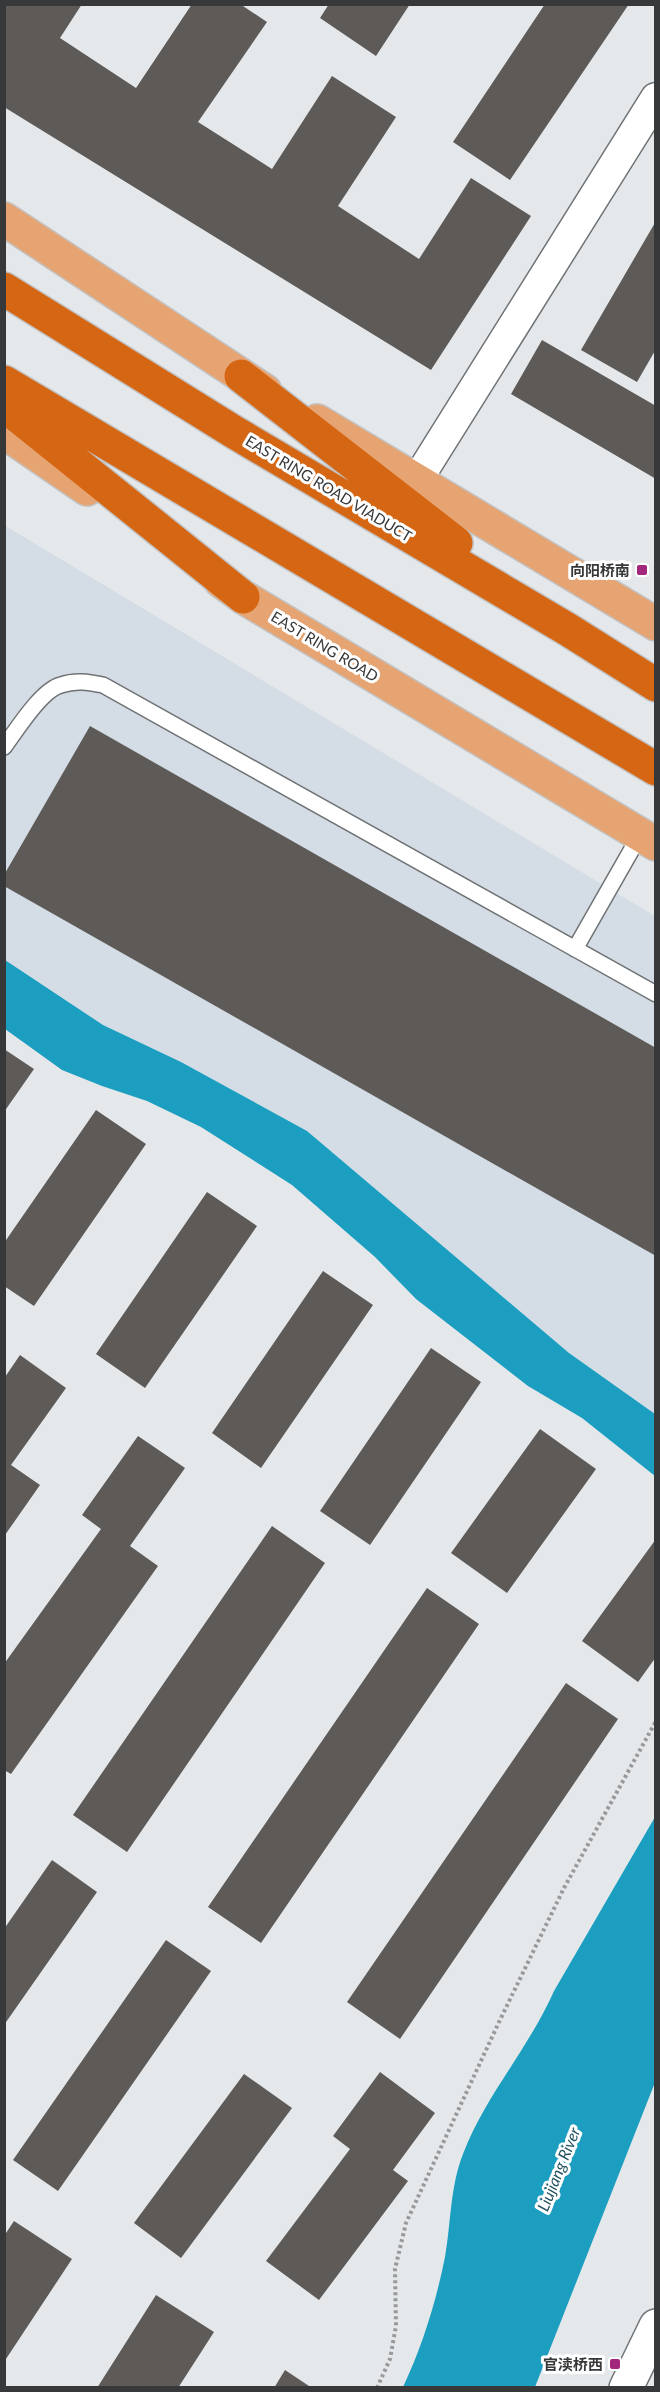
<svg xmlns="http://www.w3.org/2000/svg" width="660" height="2392" font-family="Lato,'Noto Sans SC',sans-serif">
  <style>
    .built { fill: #d4dde5 }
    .water { fill: #1c9ec0 }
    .building { fill: #5d5a58 }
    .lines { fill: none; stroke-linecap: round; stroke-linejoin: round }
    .lane-casing { stroke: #707375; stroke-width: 18 }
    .street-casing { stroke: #707375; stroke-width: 33 }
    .secondary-casing { stroke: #707375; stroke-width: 36 }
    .primary-casing { stroke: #c3c3c4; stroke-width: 36 }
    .highway-casing { stroke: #c3c3c4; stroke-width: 36 }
    .path { stroke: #97999b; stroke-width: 4; stroke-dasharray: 3 3; stroke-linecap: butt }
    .lane { stroke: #fff; stroke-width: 15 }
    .street { stroke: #fff; stroke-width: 30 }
    .secondary { stroke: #fff; stroke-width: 33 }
    .primary { stroke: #e6a472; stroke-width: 33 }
    .highway { stroke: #d56714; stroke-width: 33 }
    .poi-dot { fill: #a2277c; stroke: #fff; stroke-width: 2 }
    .labels { text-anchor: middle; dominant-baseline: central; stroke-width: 6; stroke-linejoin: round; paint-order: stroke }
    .street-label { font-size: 15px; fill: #373839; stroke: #fff }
    .poi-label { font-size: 15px; font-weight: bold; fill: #373839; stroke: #fff; text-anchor: end }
    .water-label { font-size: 16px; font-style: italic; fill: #225261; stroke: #fff }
  </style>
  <rect width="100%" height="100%" fill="#e5e8eb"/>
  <path class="built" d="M4,525l651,391v498l-86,-61 -262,-222 -126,-69 -78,-37 -98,-65z"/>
  <path class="water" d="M5,960l98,65 78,37 126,69 262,222 86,61v62l-73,-58 -54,-32 -112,-87 -41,-42 -83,-72 -91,-58 -54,-26 -45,-15 -40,-16 -57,-41z
    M655,1817l-1,268 -119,302h-132c19,-40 33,-85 42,-130 6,-34 5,-70 18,-103 22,-58 66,-106 91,-163z"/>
  <path class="building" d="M4,4h78l-22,34 76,50 56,-84h48l27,18 -69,100 74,47 60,-93 64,41 -58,89 81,53 52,-81 60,38 -100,154 -427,-263z
    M329,4h81l-34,52 -56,-38z
    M545,4h84l-119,176 -57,-38z
    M656,221v128l-19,33 -56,-32z
    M542,340l114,66v73l-145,-85z
    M90,726l566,322v208l-652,-370v-11z
    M4,1049l30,20 -30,43z
    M96,1110l50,34 -112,162 -30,-20v-43z
    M207,1192l50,34 -112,162 -49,-34z
    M323,1271l50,34 -112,163 -49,-35z
    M431,1348l50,34 -111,163 -50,-34z
    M20,1355l46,33 -55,77 29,20 -35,50v-158z
    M540,1429l56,40 -89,124 -56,-40z
    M138,1436l47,32 -55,78 28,20 -147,208 -7,-4v-106l97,-135 -19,-14z
    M272,1526l53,37 -198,289 -54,-37z
    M656,1539v118l-18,25 -56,-41z
    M427,1588l52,36 -218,319 -53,-36z
    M566,1683l52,36 -218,320 -53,-37z
    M52,1860l45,32 -93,133v-96z
    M166,1940l45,31 -153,220 -45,-31z
    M380,2072l55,41 -42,57 15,11 -89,119 -53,-39 84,-112 -17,-13z
    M244,2074l48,34 -111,150 -47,-35z
    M14,2221l58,38 -68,103v-126z
    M156,2295l58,37 -36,56h-81z
    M285,2370l27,18h-38z"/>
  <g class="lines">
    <g class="lane-casing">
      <path id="lane" d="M4,747c12,-16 37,-57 57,-62 14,-5 27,-3 42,0l553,309
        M575,949l65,-114"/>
    </g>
    <g class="street-casing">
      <path id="street" d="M417,480l239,-382"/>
    </g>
    <g class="secondary-casing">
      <path id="secondary" d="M626,2388l30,-62"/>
    </g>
    <g class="primary-casing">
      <path id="primary" d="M4,219l261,172
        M317,421l339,203
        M4,432l83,57
        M221,581l22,16 413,247"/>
    </g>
    <g class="highway-casing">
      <path id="highway" d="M4,289l230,143 333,197 89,56
        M241,376l215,167
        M4,382l652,387
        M4,405l239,192"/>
    </g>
    <path class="path" d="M377,2388l13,-29 6,-33 -1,-57 11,-46 93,-201 65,-134 92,-167"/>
    <use href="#lane" class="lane"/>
    <use href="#street" class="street"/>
    <use href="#secondary" class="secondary"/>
    <use href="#primary" class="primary"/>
    <use href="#highway" class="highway"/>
  </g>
  <g class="poi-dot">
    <rect x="636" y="564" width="12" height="12" rx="3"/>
    <rect x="609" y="2358" width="12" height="12" rx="3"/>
  </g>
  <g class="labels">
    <g class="street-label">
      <text transform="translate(329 488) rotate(31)">EAST RING ROAD VIADUCT</text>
      <text transform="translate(325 646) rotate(31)">EAST RING ROAD</text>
    </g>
    <g class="poi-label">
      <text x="630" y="570">向阳桥南</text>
      <text x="603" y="2364">官渎桥西</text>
    </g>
    <g class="water-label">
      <text transform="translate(558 2169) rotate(-68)">Liujiang River</text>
    </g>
  </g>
  <rect width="660" height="2392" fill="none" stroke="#373839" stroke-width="12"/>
</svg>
